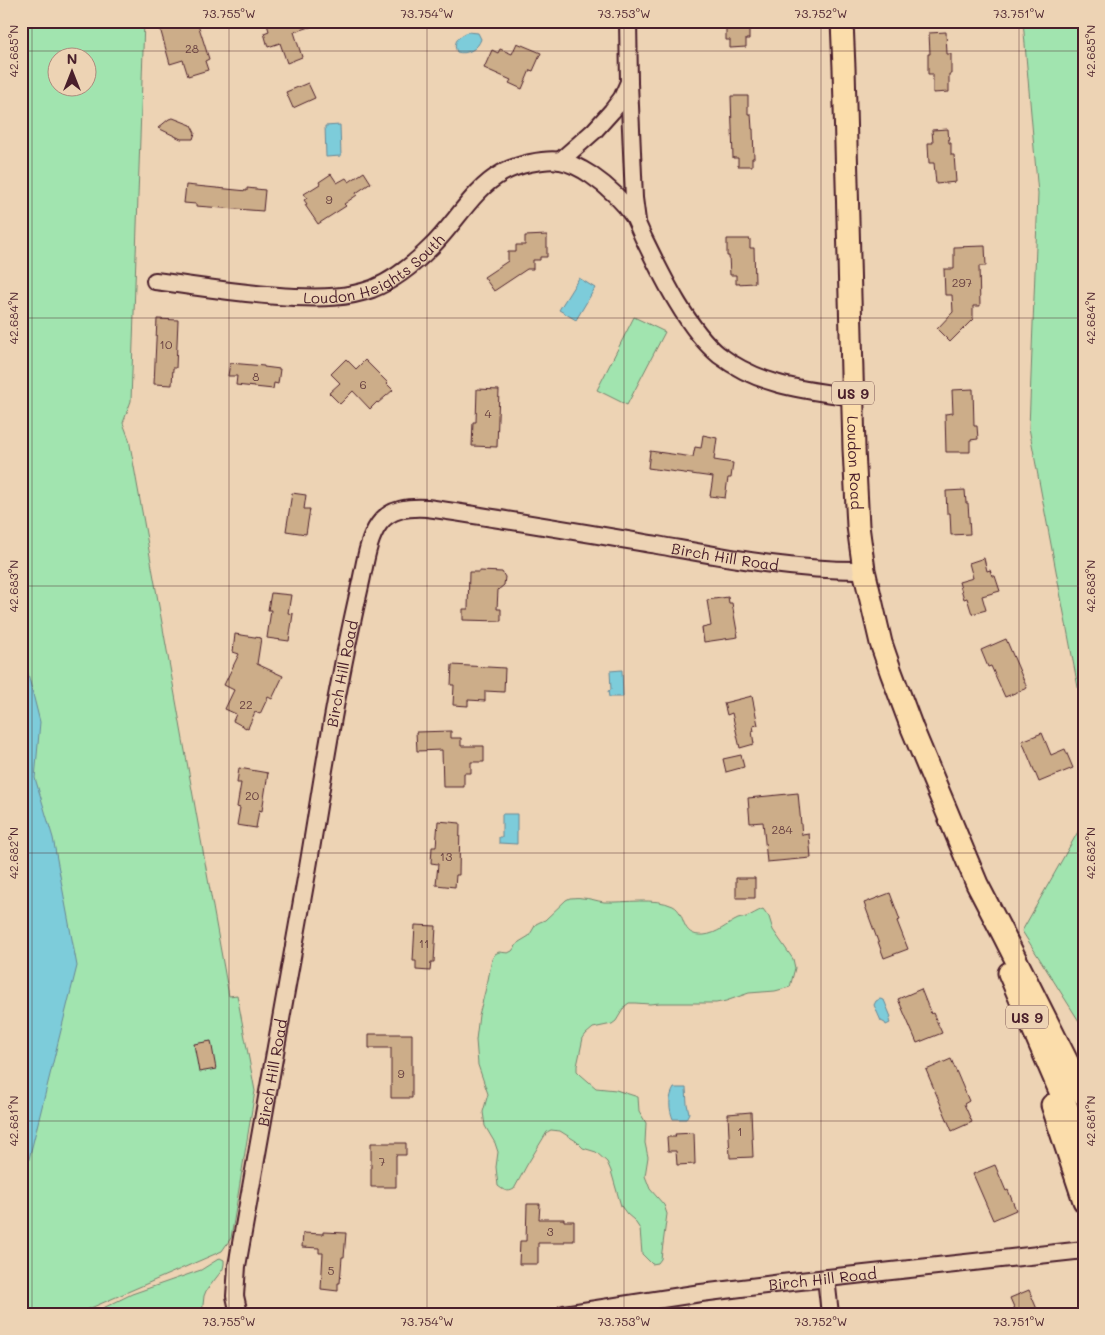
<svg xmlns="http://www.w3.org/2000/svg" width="1105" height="1335" font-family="Mali,sans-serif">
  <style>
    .green { fill: #a1e4af; stroke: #76826d; fill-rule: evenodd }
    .water { fill: #7dccda; stroke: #698794 }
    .building { fill: #ccad89; stroke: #4a1f2b }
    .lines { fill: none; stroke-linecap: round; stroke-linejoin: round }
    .minor-casing { stroke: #4a1f2b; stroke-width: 20 }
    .major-casing { stroke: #4a1f2b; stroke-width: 25 }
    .minor { stroke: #edd3b4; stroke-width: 16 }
    .major { stroke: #fbddab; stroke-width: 21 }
    .ticks { fill: none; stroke: #4a1f2b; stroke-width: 1; stroke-opacity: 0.45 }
    .labels { text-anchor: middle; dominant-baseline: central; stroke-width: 4; stroke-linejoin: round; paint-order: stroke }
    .number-label { font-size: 12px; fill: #6a4242 }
    .shield { fill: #edd3b4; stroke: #7b5554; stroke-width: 1 }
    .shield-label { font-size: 14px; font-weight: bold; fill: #4a1f2b }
    .street-label { font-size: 15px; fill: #4a1f2b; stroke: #edd3b4 }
    .neatline { fill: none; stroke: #4a1f2b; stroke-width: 2 }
    .ticks-label { font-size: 12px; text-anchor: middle; fill: #4a1f2b }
  </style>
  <rect width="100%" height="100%" fill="#edd3b4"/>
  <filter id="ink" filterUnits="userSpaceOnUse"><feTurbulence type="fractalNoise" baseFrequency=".02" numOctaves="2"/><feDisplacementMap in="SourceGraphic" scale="10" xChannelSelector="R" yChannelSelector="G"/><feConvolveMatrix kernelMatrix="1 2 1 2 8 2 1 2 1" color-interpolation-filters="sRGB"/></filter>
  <g filter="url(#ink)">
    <path class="green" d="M21,21h123l-13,380 -8,22 6,16 100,557 8,-1 18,96 -24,147 -9,13 -145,63h-56zM58,58h30v30h-30z
      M1023,21h61v698l-55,-291 9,-234z
      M634,317l31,15 -38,73 -30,-15z
      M1084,821v208l-62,-98z
      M570,898c4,0 8,-1 12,0 7,0 15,3 22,4 22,1 50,-5 69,4 14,7 6,31 31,29 13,-1 23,-11 34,-16 3,-1 5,-1 8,-2 6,-2 11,-6 17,-8l6,8 4,13 20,29 2,9 -5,19 -15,4 -26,2 -23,8 -10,2h-56l-10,1 -15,-1h-6l-4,3 -9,15 -4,3 -19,4 -7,6 -3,4 -6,28v5l4,4 15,13 20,2 22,7 1,14 7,12 -1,20 3,14 -3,19 5,13 14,16 3,9 -6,45 -3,4 -6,1 -10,-10 -2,-25 -6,-9 -7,-6 -6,-8 -10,-35 -4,-9 -11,-10 -13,-4 -7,-7 -16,-10 -9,-1 -4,2 -20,33 -13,24c-6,4 -11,1 -16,-3l-2,-19 2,-15 -3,-9 -10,-17 -2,-14 5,-18 -10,-29 -2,-25 3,-25 9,-35 4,-21 3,-5 4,-2 9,1 4,-2 7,-9 10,-6 7,-12 4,-2 5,-2 21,-20z
      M220,1258l4,2v4l-1,5 -17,22 -2,5 -2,18h-111l41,-20 69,-24z"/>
    <path class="water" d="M468,32l10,1 3,6c-3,10 -14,16 -24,13 -5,-10 2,-16 11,-20z
      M340,125l1,31 -15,1 -1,-31z
      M579,278l16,10 -19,32 -17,-10z
      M21,646l19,76 -5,56 18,60 24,128 -49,197 -7,-7z
      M622,670l1,27h-14l-1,-6 3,-1 -1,-19z
      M502,814h15v30l-18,-1v-6h3z
      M880,999l4,1 7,17 -2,4 1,2 -4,2 -1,-2 -4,-2 -7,-16 2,-4z
      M674,1088h12l1,16 2,9 -3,6h-13c-4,-10 -5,-21 1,-31z"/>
    <path class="building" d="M158,21h39l12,38 -4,2 3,9 -20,6 -5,-16 -13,4z
      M266,21h53l1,3 -26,8 8,25 -15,6 -7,-20 -12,4 -4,-14 5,-2z
      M726,21h23v18h-3v8l-16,1v-8h-4z
      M946,32l1,22h4v20h-2v18l-16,1v-19h-5v-20h2l-1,-21z
      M517,43l24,10 -8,18 -3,-1 -8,19 -13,-6 2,-3 -27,-12 8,-18 6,3 2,-4 12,5z
      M308,83l7,15 -22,10 -7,-16z
      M731,96h17v18h3l1,15h1l1,29h-2v8h-14v-8h-5z
      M173,118l18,7 4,8 -2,6h-12l-23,-11 11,-9z
      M948,129l1,14h2v12h3l2,27 -20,2 -2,-21h-5l-1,-20h5l-1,-13z
      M364,172l7,11 -15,10 1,2 -13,9 2,2 -28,18 -13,-19 2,-1 -3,-4 3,-2 -3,-4 16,-10 -1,-2 12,-8 6,9 9,-5 3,4z
      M186,185l61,6v-3l18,2 -2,21 -67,-5v-2l-12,-1z
      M547,235v22h-7v3h-7v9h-6l-33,22 -10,-14 24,-16v-9h8v-7h9v-9z
      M727,239h23v9h4l1,35 -19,1v-9h-6l-1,-19h-2z
      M985,246l1,20h-7l1,40h-7v13l-23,23 -13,-13 16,-17 -1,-17h-7l-1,-26h10v-22z
      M157,319l21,1 -2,48h-3l-1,17 -18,-1z
      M346,359l10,10 9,-9 23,23 -1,1 6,6 -15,13 -1,-1 -7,7 -17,-18 -13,13 -11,-11 11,-10 -9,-9z
      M230,363l34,3v1l16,2 -2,15 -4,-1 -1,6 -37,-4 1,-9h-9z
      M477,389l22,1 -2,57 -25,-1 1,-24h3z
      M973,389l1,37h3l1,13 -8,1v12h-24l-1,-38 8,-1 -1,-23z
      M703,435l14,3 -3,22 19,3 -2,15h-3l-3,20 -15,-2 3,-19 -65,-9 2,-17 43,6 2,-10 6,1z
      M965,490l1,13h2l2,31 -19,1 -1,-22h-3l-1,-22z
      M292,493l14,2 -2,14h6l-4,25 -20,-3z
      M984,558l3,13 3,-1 2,6h3l5,15 -18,5 4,14 -14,4 -5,-16 -3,1 -5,-17 14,-4 -4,-15z
      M480,571l22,1 3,5 -1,8 -6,5 -1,19h4v12l-38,-1v-11h5l1,-37h11z
      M271,593l20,2 -3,18 5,1 -4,27 -22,-3 4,-28h-3z
      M728,597l1,6h3l6,34 -34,5 -2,-14 9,-2 -4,-26z
      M235,634l26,4 -4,26 26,12 -11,23 -4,-2 -8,17 -5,-2 -7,16 -2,-1v1l-13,-7 3,-7 -11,-5 9,-19 -10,-5 15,-31 -6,-2z
      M1006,639l21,49 -22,9 -14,-31 -3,1 -7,-17z
      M452,665l53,3 -1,24 -19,-1v10l-17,-1v6l-15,-1 1,-20h-3z
      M752,696l6,29 -5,1 1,5h-2l2,13 -14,4 -8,-35 -5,2 -3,-12z
      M451,731v7h10v8h23v16h-13v11h-7v14h-21l-1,-37 -25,1 -1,-19z
      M1042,733l9,22 14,-6 8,19 -34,14 -17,-41z
      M741,755l3,12 -18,5 -3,-13z
      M239,768l29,5 -6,38 -3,-1 -3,18 -19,-3 3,-17 -3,-1 4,-24h-4z
      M798,793l4,42 7,-1 2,24 -44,4 -4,-40 -13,1 -2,-25z
      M438,821l22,2 -1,52h-3l-1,12 -19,-2 2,-21 -7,-1 1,-16h4z
      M736,878h19v20h-19z
      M890,893l10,27 -3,1 11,28 -24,9 -20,-55z
      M415,925l21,1 -2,36h-3l-1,9 -14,-1v-9h-3z
      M921,989l10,25 2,-1 9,20 -25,10 -19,-44z
      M369,1034h43v64h-21v-50h-22z
      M211,1041l5,28 -17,3 -5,-28z
      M951,1059l18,42 -5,3 8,18 -20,9 -26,-61z
      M751,1112l2,45 -23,1 -2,-44z
      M694,1133l1,31 -18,1 -1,-14h-8l-1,-14h9l-1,-3z
      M371,1143h35v12h-10v32h-25z
      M995,1165l11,26 2,-1 8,20 -23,10 -20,-46z
      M527,1204h13l-1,15h25v2h10v20h-10v2h-26v21h-19l1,-23h6z
      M323,1232l23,1 -2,24h-2l-2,26h-2v8l-17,-2 2,-36h-4v-5l-17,-1 1,-14 20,1z
      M1029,1290l10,24h-22l-7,-16z"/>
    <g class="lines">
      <g class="minor-casing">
        <g id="minor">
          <path d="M629,83l5,115 3,23"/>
          <path d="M560,161l34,-30 18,-20 10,-13 7,-16 -1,-61"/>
          <path id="s1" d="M155,281c46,6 93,14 140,16 27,1 52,1 77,-8 23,-9 42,-25 59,-42 24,-23 42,-58 71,-74 9,-5 19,-8 28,-10 10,-2 21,-4 30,-2 11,2 22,8 31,14 16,11 32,26 43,42 4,8 7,16 11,24 17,35 43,89 74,114 41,31 85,35 134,42"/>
          <path d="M826,1278l4,36"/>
          <path id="s2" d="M239,1314l-4,-18 2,-30c24,-131 47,-262 70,-393 11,-64 20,-128 33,-192 6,-32 13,-64 20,-95 5,-21 7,-45 19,-62 11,-16 31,-17 48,-16 77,11 153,24 230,37 68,12 137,26 207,25"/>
          <path id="s3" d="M564,1314l137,-21 81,-10 302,-33"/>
        </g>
      </g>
      <g class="major-casing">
        <g id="major">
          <path id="s4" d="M842,21l2,47 10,381 4,77 6,44 17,73 10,29 21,56 65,156 27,52 80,159"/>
          <path d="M1009,973l75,174"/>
          <path d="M1052,1105l32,96"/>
        </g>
      </g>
      <use href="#minor" class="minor"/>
      <use href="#major" class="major"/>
    </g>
  </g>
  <path class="ticks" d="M32,21v1293M229,21v1293M427,21v1293M624,21v1293M821,21v1293M1019,21v1293M21,51h1063M21,318h1063M21,586h1063M21,853h1063M21,1121h1063"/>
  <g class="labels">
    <g class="number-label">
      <text x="192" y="48">28</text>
      <text x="329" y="199">9</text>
      <text x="962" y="282">297</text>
      <text x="166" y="344">10</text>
      <text x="256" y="376">8</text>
      <text x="363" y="384">6</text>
      <text x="488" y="413">4</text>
      <text x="246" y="704">22</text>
      <text x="252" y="795">20</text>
      <text x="782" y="829">284</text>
      <text x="446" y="856">13</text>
      <text x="424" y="943">11</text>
      <text x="401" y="1073">9</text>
      <text x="740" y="1131">1</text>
      <text x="382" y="1161">7</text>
      <text x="550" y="1231">3</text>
      <text x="331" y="1270">5</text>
    </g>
    <g class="shield">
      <rect x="832" y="381.5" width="42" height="23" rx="4"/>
      <rect x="1006" y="1005.5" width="42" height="23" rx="4"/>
    </g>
    <g class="shield-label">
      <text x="853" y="393">US 9</text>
      <text x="1027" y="1017">US 9</text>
    </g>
    <g class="street-label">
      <text stroke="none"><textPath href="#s1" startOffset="228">Loudon Heights South</textPath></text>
      <text stroke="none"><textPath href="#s4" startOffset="442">Loudon Road</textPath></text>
      <text stroke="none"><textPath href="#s2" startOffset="1160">Birch Hill Road</textPath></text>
      <text stroke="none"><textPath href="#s2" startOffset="650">Birch Hill Road</textPath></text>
      <text stroke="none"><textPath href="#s2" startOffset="245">Birch Hill Road</textPath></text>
      <text stroke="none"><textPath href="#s3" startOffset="261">Birch Hill Road</textPath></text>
    </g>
  </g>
  <rect width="1105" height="1335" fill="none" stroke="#edd3b4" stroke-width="55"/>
  <g transform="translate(72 72)"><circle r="24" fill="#edd3b4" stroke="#ac8b7d"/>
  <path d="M0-4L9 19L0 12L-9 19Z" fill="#4a1f2b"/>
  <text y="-8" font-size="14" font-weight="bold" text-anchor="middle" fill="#4a1f2b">N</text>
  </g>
  <rect x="28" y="28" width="1050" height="1280" class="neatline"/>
  <g class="ticks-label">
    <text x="229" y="18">73.755°W</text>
    <text x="427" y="18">73.754°W</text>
    <text x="624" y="18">73.753°W</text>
    <text x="821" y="18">73.752°W</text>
    <text x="1019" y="18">73.751°W</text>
    <text transform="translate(14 51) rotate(-90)" y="4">42.685°N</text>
    <text transform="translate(1091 51) rotate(-90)" y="4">42.685°N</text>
    <text transform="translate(14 318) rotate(-90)" y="4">42.684°N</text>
    <text transform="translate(1091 318) rotate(-90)" y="4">42.684°N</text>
    <text transform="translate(14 586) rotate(-90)" y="4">42.683°N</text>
    <text transform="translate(1091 586) rotate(-90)" y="4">42.683°N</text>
    <text transform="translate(14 853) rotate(-90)" y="4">42.682°N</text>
    <text transform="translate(1091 853) rotate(-90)" y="4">42.682°N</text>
    <text transform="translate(14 1121) rotate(-90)" y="4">42.681°N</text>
    <text transform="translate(1091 1121) rotate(-90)" y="4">42.681°N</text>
    <text x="229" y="1326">73.755°W</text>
    <text x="427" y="1326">73.754°W</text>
    <text x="624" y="1326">73.753°W</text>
    <text x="821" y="1326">73.752°W</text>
    <text x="1019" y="1326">73.751°W</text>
  </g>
</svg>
